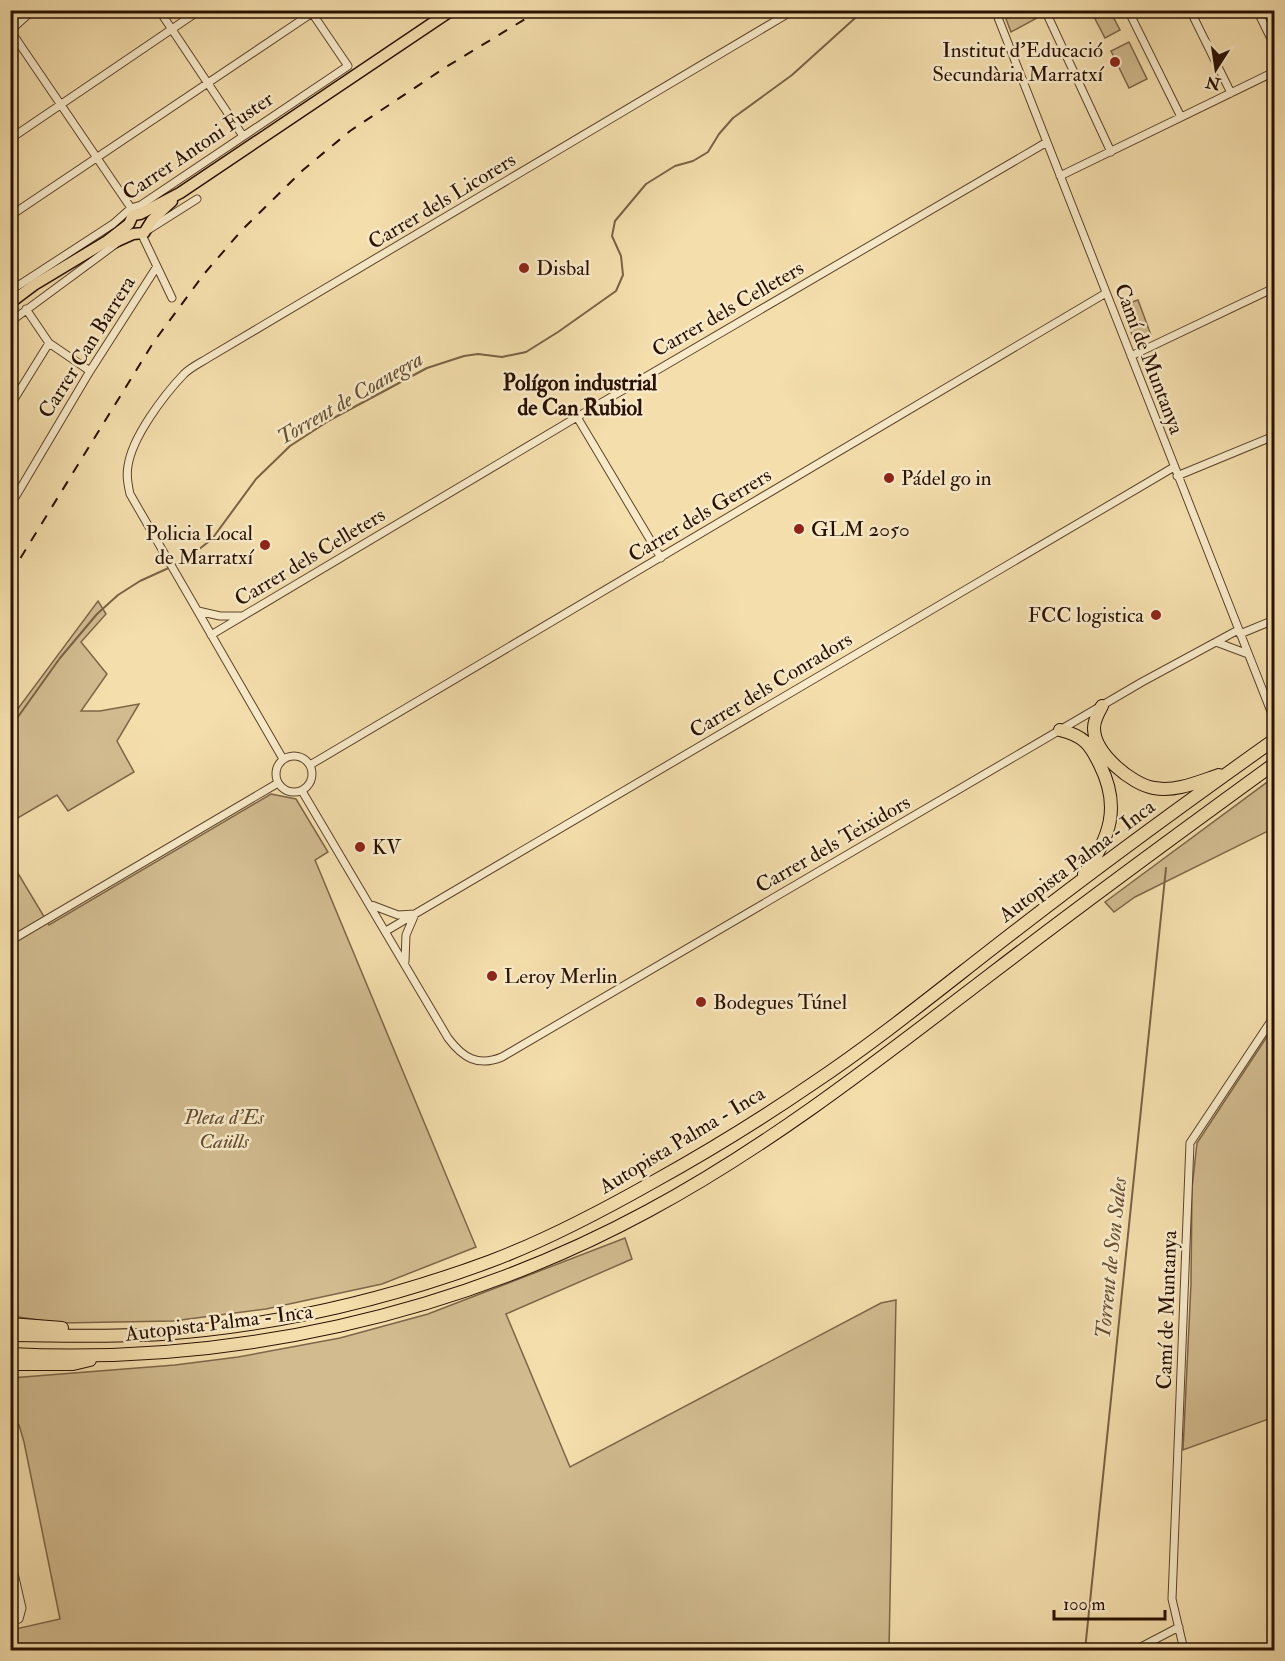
<svg xmlns="http://www.w3.org/2000/svg" width="1285" height="1661" font-family="'IM FELL Double Pica',serif">
  <style>
    .green { fill: #d1bb8f; stroke: #7d6648; stroke-width: 1.5 }
    .lines { fill: none; stroke-linecap: round; stroke-linejoin: round }
    .stream { stroke: #796244; stroke-width: 2 }
    .street-casing { stroke: #5c442b; stroke-width: 9 }
    .primary-casing { stroke: #291100; stroke-width: 13 }
    .highway-casing { stroke: #291100; stroke-width: 14 }
    .street { stroke: #f8eac9; stroke-width: 7 }
    .primary { stroke: #f4deac; stroke-width: 10 }
    .highway { stroke: #f4deac; stroke-width: 12 }
    .rail { stroke: #291100; stroke-width: 2; stroke-dasharray: 10 10; stroke-linecap: butt }
    .poi-dot { fill: #8f2418; stroke: #f8eac9; stroke-width: 2 }
    .labels { text-anchor: middle; dominant-baseline: central; stroke-width: 5; stroke-linejoin: round; paint-order: stroke }
    .poi-label { font-size: 21px; fill: #291100; stroke: #f8eac9; text-anchor: start }
    .street-label { font-size: 21px; fill: #291100; stroke: #f8eac9 }
    .park-label { font-size: 21px; font-style: italic; fill: #644c32; stroke: #f8eac9 }
    .neighbourhood-label { font-size: 22px; font-weight: bold; fill: #291100; stroke: #f8eac9 }
    .water-label { font-size: 22px; font-style: italic; fill: #654e33; stroke: #f8eac9 }
  </style>
  <rect width="100%" height="100%" fill="#f4deac"/>
  <filter id="stains"><feTurbulence type="fractalNoise" baseFrequency=".00333" numOctaves="4"/><feColorMatrix values="0 0 0 0 .2 0 0 0 0 .09 0 0 0 0 .02 0 0 0 .5 -.17"/></filter>
  <radialGradient id="worn" r=".72"><stop offset=".6" stop-color="#630" stop-opacity="0"/><stop offset="1" stop-color="#630" stop-opacity=".3"/></radialGradient>
  <path class="green" d="M1003,11h31l3,7 -26,14z
    M1091,11h19l10,19 -15,8z
    M1129,42l18,37 -18,9 -18,-37z
    M1138,300l13,35 -16,7 -14,-36z
    M98,601l8,13 -25,28 26,32 -26,37h19l39,-7 -22,37 17,31 -66,39 -11,-16 -46,27v-104z
    M1274,777v51l-139,69 -21,15 -9,-10z
    M271,794l25,5 32,53 -13,8 161,387 -94,37 -116,25 -93,12 -113,2 -49,-7 -1,-456 39,65z
    M1274,1026v391l-91,33 8,-166 1,-96 5,-45z
    M625,1238l7,21 -126,55 64,153 311,-164 15,-3 -7,350h-878v-20l49,-11 -36,-177 -5,-17h-8v-47l164,-13 63,-8 102,-19 88,-24z"/>
  <g class="lines">
    <path class="stream" d="M10,728l50,-70 37,-44 21,-19 22,-14 44,-20 28,-22 44,-60 34,-33 40,-26 97,-52 37,-12 14,-2 24,3 24,-5 32,-20 58,-41 7,-16 -2,-19 -9,-20 3,-15 31,-37 29,-18 18,-5 15,-9 11,-18 14,-16 59,-43 72,-65
      M1085,1650l81,-782"/>
    <g class="street-casing">
      <path id="street" d="M159,10l84,126
        M995,10l279,709
        M1045,10l66,142
        M1128,10l53,107
        M1190,10l41,83
        M1257,10l17,35
        M10,30l121,178
        M10,31l23,-21
        M10,139l190,-129
        M1060,176l214,-104
        M10,216l302,-203
        M148,230l49,-31
        M142,235l30,63
        M10,276l7,9
        M10,291l103,-67 18,-16 10,-3 207,-139 -38,-56
        M26,309l23,34 41,28
        M10,322l107,-79
        M1131,356l143,-68
        M10,406l39,-63
        M577,417l84,141
        M1177,476l97,-40
        M10,506l80,-135 66,-103
        M198,611l22,5h22
        M1240,634l34,-14
        M211,635l366,-218 470,-275
        M1216,642l32,12
        M276 774a18 18 0 1 1 36 0a18 18 0 1 1-36 0Z
        M283,759l-153,-265c-2,-9 -4,-18 -2,-28 4,-29 36,-71 56,-92 7,-7 16,-11 24,-16l586,-348
        M310,765l796,-472
        M302,791l146,247c15,20 30,29 54,19l640,-375 96,-52
        M369,904l29,11 17,-1 -9,21 -1,26
        M386,931l788,-464
        M10,941l268,-158
        M10,1556l12,52 -3,11 -9,4
        M1135,1650l44,-23
        M1184,1650l-12,-51 18,-456 81,-122 3,-2"/>
    </g>
    <g class="primary-casing">
      <path id="primary" d="M113,243l20,-9 11,-1 8,-13 20,-19
        M10,303l24,-18 73,-44 22,-17 4,-9 7,-1 40,-21 272,-183"/>
    </g>
    <g class="highway-casing">
      <path id="highway" d="M1102,706c-4,7 -8,15 -8,22 0,25 37,56 60,60 22,4 44,-6 65,-13
        M1060,730c24,6 30,14 40,35 21,42 10,73 -16,109
        M10,1324l52,4
        M10,1335c51,1 101,2 152,-1 111,-8 224,-34 329,-73 56,-21 109,-49 162,-79 54,-30 108,-63 159,-98 72,-48 139,-104 207,-156 84,-65 169,-127 255,-188
        M10,1354c221,11 444,-38 638,-143 123,-66 233,-153 343,-237 94,-72 188,-141 283,-210
        M10,1364h63l17,-4"/>
    </g>
    <use href="#street" class="street"/>
    <use href="#primary" class="primary"/>
    <use href="#highway" class="highway"/>
    <path class="rail" d="M10,575l143,-232 51,-69 38,-44 61,-60 47,-39 96,-64 94,-57"/>
  </g>
  <g class="poi-dot">
    <circle cx="1115" cy="62" r="6"/>
    <circle cx="524" cy="268" r="6"/>
    <circle cx="889" cy="478" r="6"/>
    <circle cx="799" cy="529" r="6"/>
    <circle cx="265" cy="545" r="6"/>
    <circle cx="1156" cy="615" r="6"/>
    <circle cx="360" cy="847" r="6"/>
    <circle cx="492" cy="976" r="6"/>
    <circle cx="701" cy="1002" r="6"/>
  </g>
  <g class="labels">
    <g class="poi-label">
      <text x="1103" y="50" text-anchor="end">Institut d'Educació<tspan x="1103" dy="24">Secundària Marratxí</tspan></text>
      <text x="536" y="268">Disbal</text>
      <text x="901" y="478">Pádel go in</text>
      <text x="811" y="529">GLM 2050</text>
      <text x="253" y="533" text-anchor="end">Policia Local<tspan x="253" dy="24">de Marratxí</tspan></text>
      <text x="1144" y="615" text-anchor="end">FCC logistica</text>
      <text x="372" y="847">KV</text>
      <text x="504" y="976">Leroy Merlin</text>
      <text x="713" y="1002">Bodegues Túnel</text>
    </g>
    <g class="street-label">
      <text transform="translate(198 146) rotate(-34)">Carrer Antoni Fuster</text>
      <text transform="translate(442 201) rotate(-31)">Carrer dels Licorers</text>
      <text transform="translate(728 309) rotate(-30)">Carrer dels Celleters</text>
      <text transform="translate(87 347) rotate(-58)">Carrer Can Barrera</text>
      <text transform="translate(1149 359) rotate(69)">Camí de Muntanya</text>
      <text transform="translate(700 515) rotate(-31)">Carrer dels Gerrers</text>
      <text transform="translate(310 557) rotate(-31)">Carrer dels Celleters</text>
      <text transform="translate(771 685) rotate(-31)">Carrer dels Conradors</text>
      <text transform="translate(833 844) rotate(-30)">Carrer dels Teixidors</text>
      <text transform="translate(1077 861) rotate(-37)">Autopista Palma - Inca</text>
      <text transform="translate(682 1140) rotate(-31)">Autopista Palma - Inca</text>
      <text transform="translate(1167 1310) rotate(-88)">Camí de Muntanya</text>
      <text transform="translate(219 1323) rotate(-7)">Autopista Palma - Inca</text>
    </g>
    <g class="park-label">
      <text x="224" y="1117">Pleta d'Es<tspan x="224" dy="24">Caülls</tspan></text>
    </g>
    <g class="neighbourhood-label">
      <text x="580" y="383">Polígon industrial<tspan x="580" dy="25">de Can Rubiol</tspan></text>
    </g>
    <g class="water-label">
      <text transform="translate(350 398) rotate(-30)">Torrent de Coanegra</text>
      <text transform="translate(1111 1258) rotate(-84)">Torrent de Son Sales</text>
    </g>
  </g>
  <rect width="1285" height="1661" fill="none" stroke="#f4deac" stroke-width="36"/>
  <rect x="12" y="12" width="1261" height="1637" fill="none" stroke="#291100" stroke-width="3"/>
  <rect x="18" y="18" width="1249" height="1625" fill="none" stroke="#291100" stroke-width="1.5"/>
  <g transform="translate(1216 69) rotate(192)" stroke="#f8eac9" stroke-width="4.5" paint-order="stroke">
  <path d="M0-4.5L10 22L0 15L-10 22Z" fill="#291100"/>
  <text y="-9" font-size="16" font-weight="bold" text-anchor="middle" fill="#291100">N</text>
  </g>
  <path d="M1054 1610v9h111v-9" fill="none" stroke="#291100" stroke-width="3"/>
  <text x="1063" y="1610" font-size="18" fill="#291100" stroke="#f8eac9" stroke-width="4.5" paint-order="stroke">100 m</text>
  <rect width="100%" height="100%" filter="url(#stains)"/>
  <rect width="100%" height="100%" fill="url(#worn)"/>
</svg>
